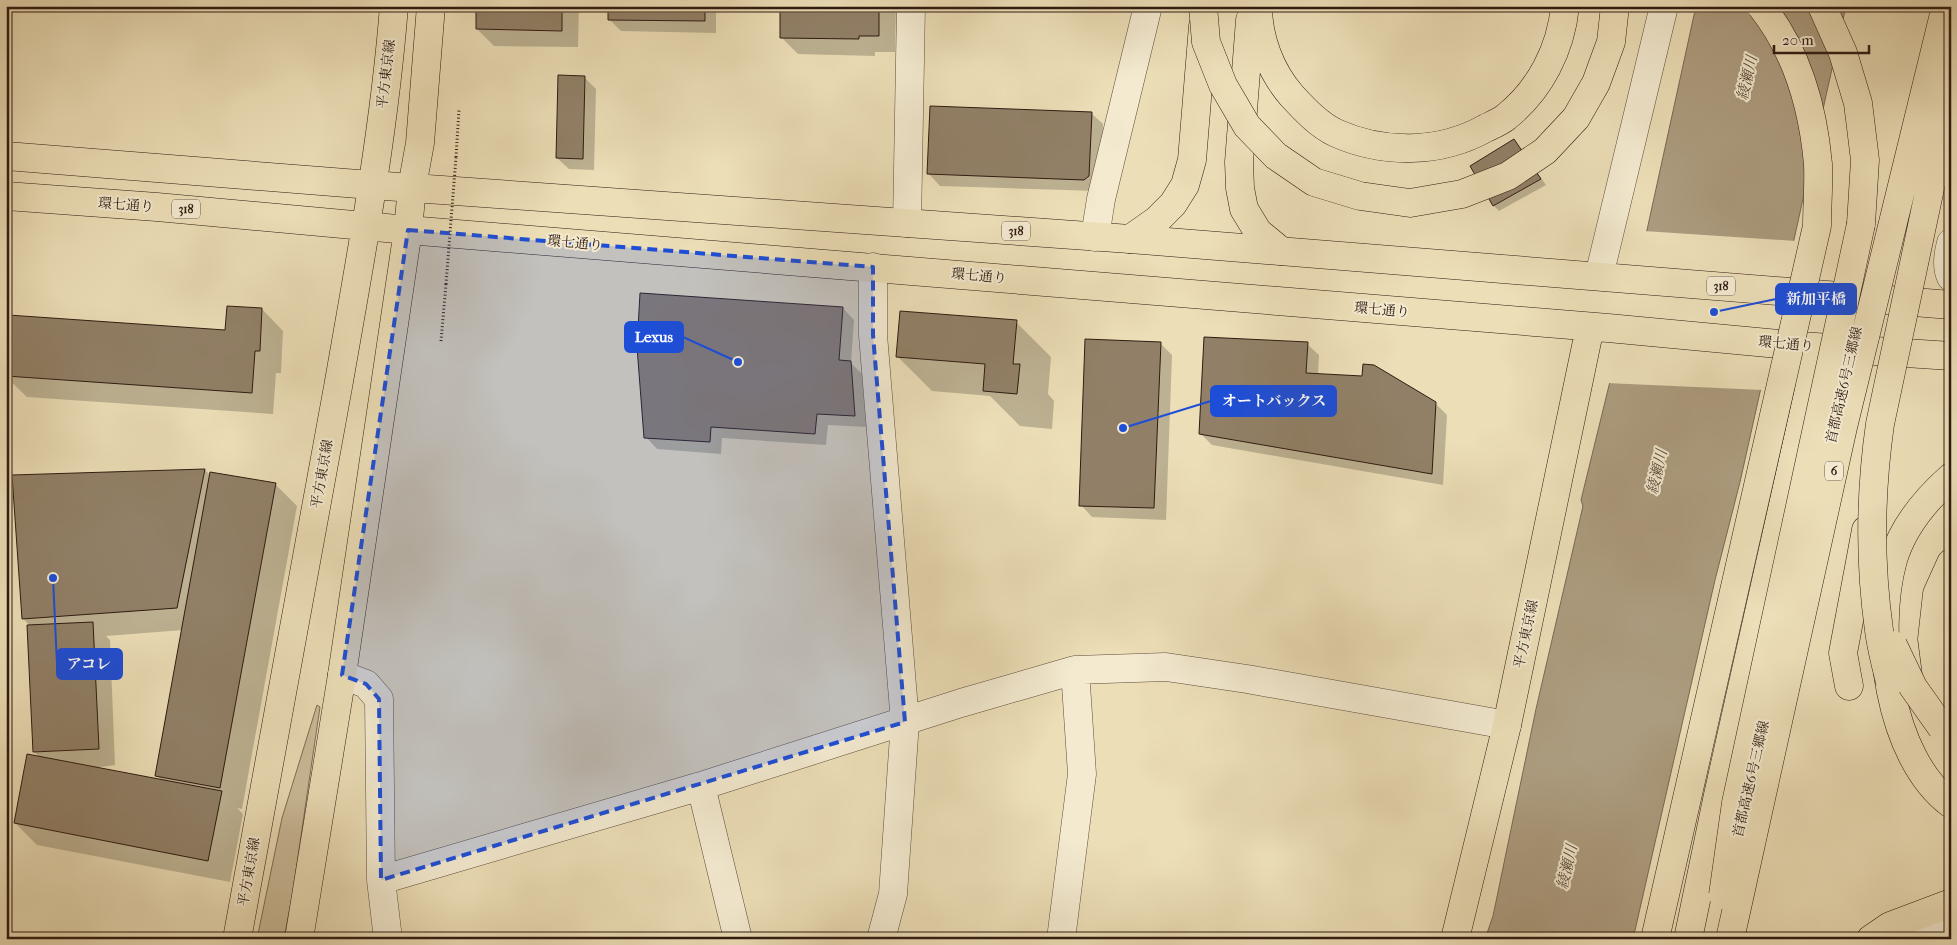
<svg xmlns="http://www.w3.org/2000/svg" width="1957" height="945" font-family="'IM FELL French Canon','Noto Serif JP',serif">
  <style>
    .green { fill: #ccbd9b; stroke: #7e6c56 }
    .water { fill: #ac9c7f; stroke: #7a6853 }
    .pier { fill: #ecdeb7 }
    .shadow { fill: #0003; fill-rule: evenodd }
    .building { fill: #918067; stroke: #2f1b11 }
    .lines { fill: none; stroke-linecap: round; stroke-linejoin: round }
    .minor-casing { stroke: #5e4c3a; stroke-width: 29 }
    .major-casing { stroke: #2f1b11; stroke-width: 29 }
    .highway-casing { stroke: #2f1b11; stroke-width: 29 }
    .path { stroke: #2f1b11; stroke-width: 3; stroke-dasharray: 1 2.5; stroke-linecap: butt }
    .minor { stroke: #f3ead0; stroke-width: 28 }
    .major { stroke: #ecdeb7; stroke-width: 28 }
    .highway { stroke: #ecdeb7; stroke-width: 28 }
    .highway-bridge-casing { stroke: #2f1b11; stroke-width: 29; stroke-linecap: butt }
    .path-bridge { stroke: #2f1b11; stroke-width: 3; stroke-dasharray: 1 2.5; stroke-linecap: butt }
    .highway-bridge { stroke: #ecdeb7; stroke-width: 28 }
    .marked { fill: #1d4ed8; fill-opacity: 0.2; stroke: #1d4ed8; stroke-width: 4; stroke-dasharray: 10 6; stroke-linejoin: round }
    .labels { text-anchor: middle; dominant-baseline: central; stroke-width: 4; stroke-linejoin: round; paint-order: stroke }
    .shield { fill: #f3ead0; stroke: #6a594a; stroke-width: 1 }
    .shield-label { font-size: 12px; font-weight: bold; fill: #2f1b11 }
    .street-label { font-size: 14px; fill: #2f1b11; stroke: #f3ead0 }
    .water-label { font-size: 15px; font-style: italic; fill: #5b4838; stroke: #f3ead0 }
    .leader { fill: none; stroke: #1d4ed8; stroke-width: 2 }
    .callout-dot { fill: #1d4ed8; stroke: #f3ead0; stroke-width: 2 }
    .callout { fill: #1d4ed8; stroke: #1d4ed8; stroke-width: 2 }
    .callout-label { font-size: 15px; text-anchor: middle; font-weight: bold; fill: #fff }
  </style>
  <rect width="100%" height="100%" fill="#ecdeb7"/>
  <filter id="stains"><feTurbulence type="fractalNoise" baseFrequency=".004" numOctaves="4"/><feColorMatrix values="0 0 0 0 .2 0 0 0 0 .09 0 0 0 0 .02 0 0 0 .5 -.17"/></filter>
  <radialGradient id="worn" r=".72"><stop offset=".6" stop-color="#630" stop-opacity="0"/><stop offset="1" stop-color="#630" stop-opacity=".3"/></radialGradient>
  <path class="green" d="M317,705l3,2 -28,190 -8,41 -27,1 25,-121z"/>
  <path class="water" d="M1696,6h150l-106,476 -25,98 -82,359h-148l8,-23 43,-207 47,-203 -2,-6 66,-270z"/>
  <path class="pier" d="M1644,231l152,10 -33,149 -157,-7z"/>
  <path class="shadow" d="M478,6h101l-1,41 -84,-1 -17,-17z
    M610,6h106v27l-95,-2 -12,-12z
    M782,6h114l-1,46h-20v4l-77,-2 -17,-17z
    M584,77l12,12 -2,81 -25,-1 -12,-11z
    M1091,113l12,11 -2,64 -5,3 -156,-5 -11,-12z
    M1514,140l32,45 -47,26 -5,-5z
    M843,308l11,12 -3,43 11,11 4,53 -38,-2 -2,20 -104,-7 -1,16 -64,-5 -11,-12z
    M262,309l21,22 -2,42h-5l-3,41 -246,-17 -21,-20 3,-60 217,14z
    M1016,322l35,35 -3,37 6,7 -2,28 -32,-3 -30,-30 -58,-5 -35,-35z
    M1160,343l12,12 -6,165 -74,-3 -11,-12z
    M1307,344l12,11 -1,20 117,28 12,12 -4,70 -231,-40 -12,-12z
    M205,470l6,6 64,8 22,22 -55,303 -5,-1 6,6 -13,68 -193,-37 -22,-22 24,-66 -5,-6 -4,-125 -7,-8 -10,-141zM183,630l-26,146 5,5 -69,-13 22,-3 -5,-125 -4,-4z"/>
  <path class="building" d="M476,6h86v25l-86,-2z
    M608,6h97v15l-97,-1z
    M780,6h99v30h-20v3l-79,-1z
    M558,75l27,1 -2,83 -27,-1z
    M930,106l162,6 -3,64 -5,4 -157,-6z
    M1514,139l27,40 -48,27 -23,-40z
    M640,293l203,14 -4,53 12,1 4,55 -38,-2 -2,20 -104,-7 -1,15 -66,-4 -7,-91z
    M227,306l35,2 -2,43h-5l-3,42 -246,-17 2,-61 217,15z
    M900,311l117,9 -4,44h7l-3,30 -34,-3 2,-27 -89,-7z
    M1204,337l104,5 -2,31 56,3 1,-12 11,1 62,37 -4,72 -233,-40z
    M1085,339l76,3 -7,166 -75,-2z
    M205,469l-28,139 -155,11 -10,-144z
    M210,472l66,11 -56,305 -65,-12z
    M93,622l6,127 -66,3 -6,-127z
    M27,754l195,37 -14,70 -194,-38z"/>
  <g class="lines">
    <g class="minor-casing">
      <path id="minor" d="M907,223l4,-217
        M1095,237l6,-38 47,-193
        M1951,243c-3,11 -5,24 0,34
        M873,267v68l32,387 -12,172 -12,45
        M1599,276l65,-270
        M342,675l24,9 13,15 2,181 7,59
        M701,786l37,153
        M381,880l320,-94 260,-83 114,-33 91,-3 81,12 260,46
        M1061,939l21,-165 -7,-104
        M1912,939l39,-14"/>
    </g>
    <g class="major-casing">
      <path id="major" d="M6,156l365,29 759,54 821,66
        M6,196l151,11 251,23 1200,98 192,18 151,10
        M237,939c34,-184 68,-368 101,-552 22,-126 46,-253 56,-381
        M299,939l43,-264 66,-445 4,-43 8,-44 11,-137
        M1455,939l52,-214 83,-398"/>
    </g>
    <g class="highway-casing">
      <path id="highway" d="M1258,6c0,33 13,66 34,90 13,14 27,29 44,37 47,21 104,21 150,-5 6,-3 14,-6 20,-11 34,-27 55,-68 59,-111
        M1822,6l21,47 15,50 7,57 -4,64
        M1250,20l-11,142 1,26 4,21 14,23 23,19
        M1130,239l27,-19 16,-16 12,-19 7,-25 11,-134
        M1951,477c-26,23 -48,49 -58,83 -20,72 -5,197 58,244
        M1951,563l-14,31 -5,45 6,46 13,26
        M1849,686l-6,-33 23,-123
        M1688,939l30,-144 91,-406 2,-23 -11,-20
        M1871,939l19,-13 61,-23"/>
    </g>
    <path class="path" d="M456,157l3,-47
      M441,341l5,-57"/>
    <use href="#minor" class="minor"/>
    <use href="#major" class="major"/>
    <use href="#highway" class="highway"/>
    <g class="highway-bridge-casing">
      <path id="highway-bridge" d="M1203,6l3,36 17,43 24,41 29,30 38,26 46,14 50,7 52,-9 46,-18 37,-25 31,-33 20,-35 15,-41 4,-36
        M1893,645l20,42 29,41
        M1890,682c-4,-17 -9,-35 -11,-52 -10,-71 -9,-136 1,-206l53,-250 14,-104
        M1723,895l13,-92 125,-579
        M1655,939l162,-713c0,-21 2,-42 1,-62 -5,-56 -21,-113 -57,-158
        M1730,939l113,-512 103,-421"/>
    </g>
    <path class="path-bridge" d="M446,284l10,-127"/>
    <use href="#highway-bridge" class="highway-bridge"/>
  </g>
  <path class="marked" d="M408,230l465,37v68l32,387 -524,158 -2,-181 -13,-15 -24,-9z"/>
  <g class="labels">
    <g class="shield">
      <rect x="172" y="199.5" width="28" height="19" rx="4"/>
      <rect x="1002" y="221.5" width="28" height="19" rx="4"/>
      <rect x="1707" y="276.5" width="28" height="19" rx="4"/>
      <rect x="1825" y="461.5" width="18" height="19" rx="4"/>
    </g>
    <g class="shield-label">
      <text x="186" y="209">318</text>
      <text x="1016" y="231">318</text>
      <text x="1721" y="286">318</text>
      <text x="1834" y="471">6</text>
    </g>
    <g class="street-label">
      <text transform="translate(386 74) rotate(-83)">平方東京線</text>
      <text transform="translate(126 205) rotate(4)">環七通り</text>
      <text transform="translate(575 243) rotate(5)">環七通り</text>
      <text transform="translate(979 276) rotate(5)">環七通り</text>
      <text transform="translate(1382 310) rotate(5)">環七通り</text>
      <text transform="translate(1786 344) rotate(5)">環七通り</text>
      <text transform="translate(1844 385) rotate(-77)">首都高速6号三郷線</text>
      <text transform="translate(322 474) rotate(-80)">平方東京線</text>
      <text transform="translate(1526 634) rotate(-78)">平方東京線</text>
      <text transform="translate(1751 779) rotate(-77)">首都高速6号三郷線</text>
      <text transform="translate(249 872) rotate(-80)">平方東京線</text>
    </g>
    <g class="water-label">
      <text transform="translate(1747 78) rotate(-77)">綾瀬川</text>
      <text transform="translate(1657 472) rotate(-77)">綾瀬川</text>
      <text transform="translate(1567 867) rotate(-77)">綾瀬川</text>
    </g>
  </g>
  <path class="leader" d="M1714 312L1776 299M738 362L683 337M1123 428L1211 401M53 578L57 664"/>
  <g class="callout-dot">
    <circle cx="1714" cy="312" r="5"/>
    <circle cx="738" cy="362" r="5"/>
    <circle cx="1123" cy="428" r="5"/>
    <circle cx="53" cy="578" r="5"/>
  </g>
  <g class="callout">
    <rect x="1776" y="284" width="80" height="30" rx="5"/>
    <rect x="625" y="322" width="58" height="30" rx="5"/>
    <rect x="1211" y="386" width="125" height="30" rx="5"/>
    <rect x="57" y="649" width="65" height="30" rx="5"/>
  </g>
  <g class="callout-label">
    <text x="1816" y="304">新加平橋</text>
    <text x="654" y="342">Lexus</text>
    <text x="1274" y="406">オートバックス</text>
    <text x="89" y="669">アコレ</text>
  </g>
  <rect width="1957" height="945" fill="none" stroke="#ecdeb7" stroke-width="25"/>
  <rect x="8" y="8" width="1942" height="930" fill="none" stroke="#2f1b11" stroke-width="2.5"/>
  <rect x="12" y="12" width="1932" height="920" fill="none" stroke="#2f1b11"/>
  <path d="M1774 45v8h95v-8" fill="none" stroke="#2f1b11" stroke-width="2.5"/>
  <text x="1782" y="45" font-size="15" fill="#2f1b11" stroke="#f3ead0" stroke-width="4" paint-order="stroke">20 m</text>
  <rect width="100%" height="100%" filter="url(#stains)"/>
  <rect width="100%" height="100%" fill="url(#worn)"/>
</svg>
